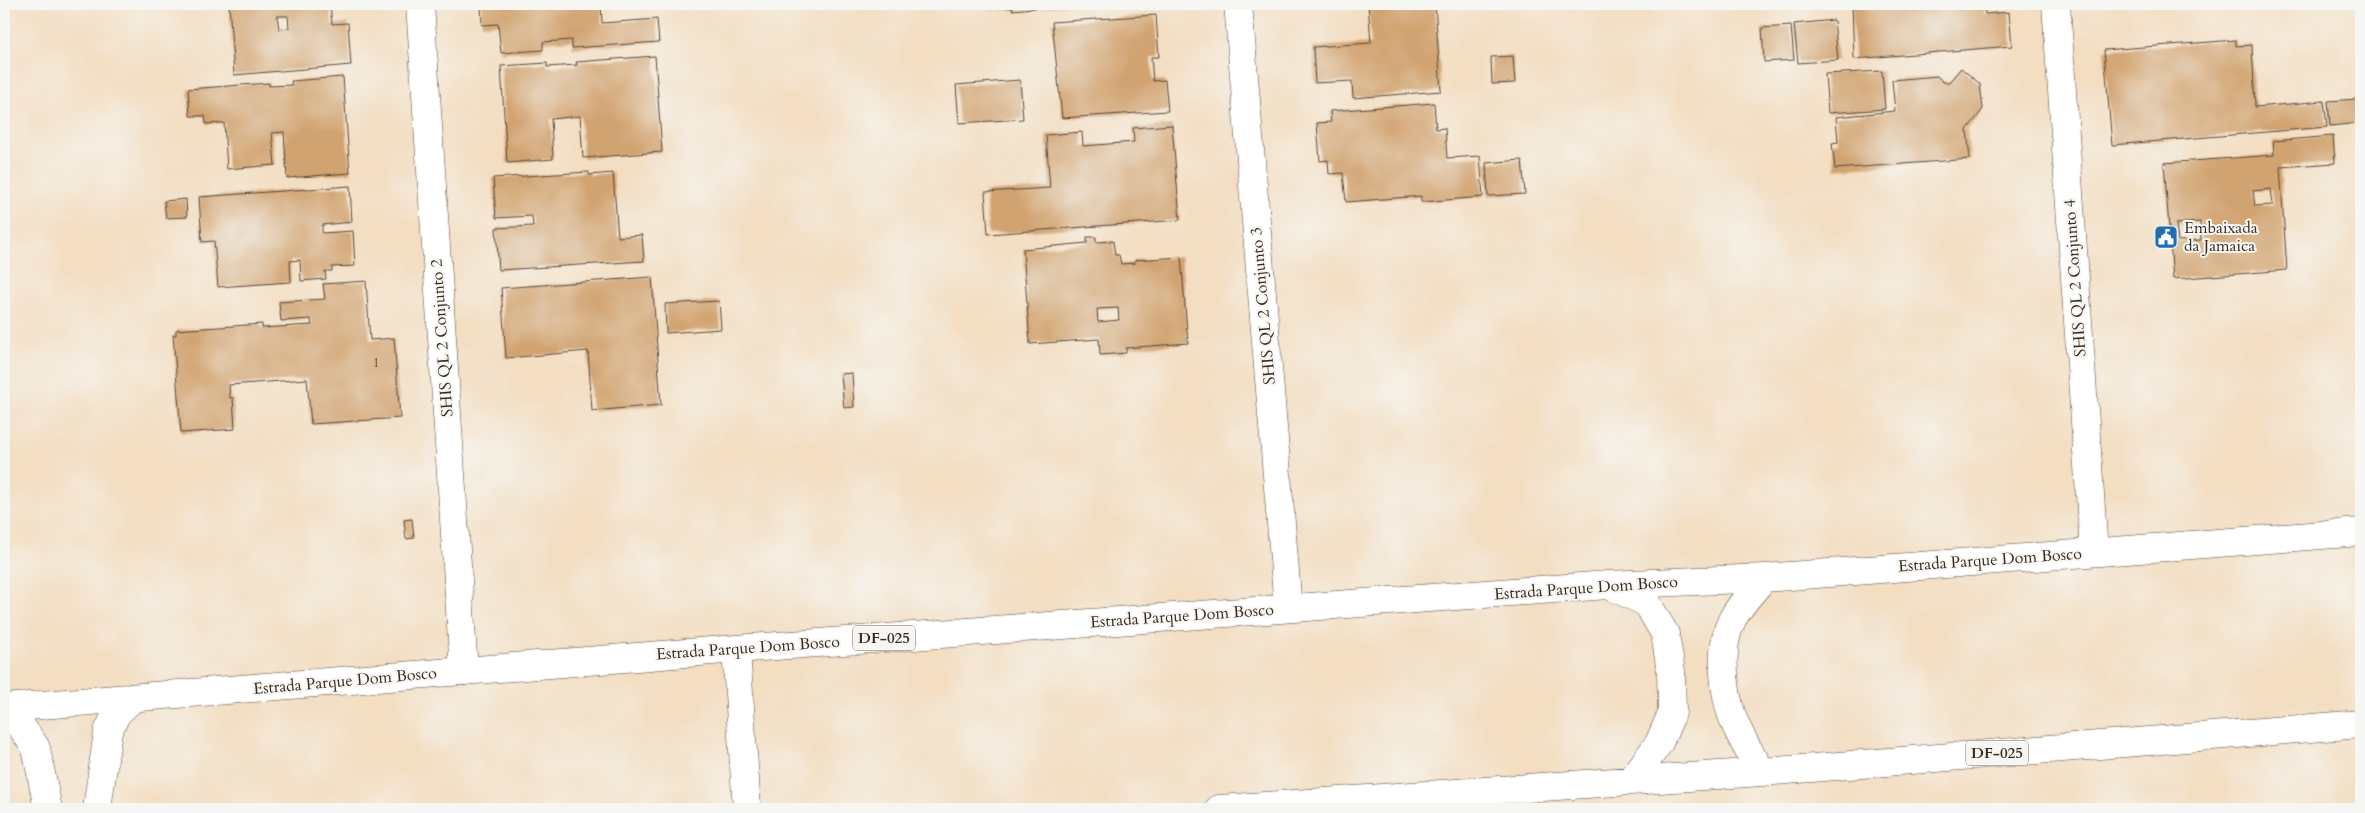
<svg xmlns="http://www.w3.org/2000/svg" width="2365" height="813" font-family="Cardo,serif">
  <style>
    .building { fill: #d1a36f; fill-rule: evenodd }
    .lines { fill: none; stroke-linecap: round; stroke-linejoin: round }
    .minor-casing { stroke: #574537; stroke-width: 29 }
    .major-casing { stroke: #574537; stroke-width: 29 }
    .minor { stroke: #fff; stroke-width: 28 }
    .major { stroke: #fff; stroke-width: 28 }
    .labels { text-anchor: middle; dominant-baseline: central; stroke-width: 4; stroke-linejoin: round; paint-order: stroke }
    .number-label { font-size: 14px; fill: #604832 }
    .shield { fill: #f6f6f2; stroke: #73675e; stroke-width: 1 }
    .shield-label { font-size: 15px; font-weight: bold; fill: #3b2a1e }
    .poi-label { font-size: 16px; fill: #3b2a1e; stroke: #f6f6f2; text-anchor: start }
    .street-label { font-size: 16px; fill: #3b2a1e; stroke: #f6f6f2 }
  </style>
  <rect width="100%" height="100%" fill="#f6f6f2"/>
  <filter id="ink" filterUnits="userSpaceOnUse"><feTurbulence type="fractalNoise" baseFrequency=".02" numOctaves="2"/><feDisplacementMap in="SourceGraphic" scale="10" xChannelSelector="R" yChannelSelector="G"/><feConvolveMatrix kernelMatrix="1 2 1 2 8 2 1 2 1" color-interpolation-filters="sRGB"/></filter>
  <filter id="wash" filterUnits="userSpaceOnUse"><feTurbulence type="fractalNoise" baseFrequency=".0096" numOctaves="4" result="noise"/><feDisplacementMap in="SourceGraphic" scale="20" xChannelSelector="R" yChannelSelector="G"/><feGaussianBlur stdDeviation="1.12" result="paint"/><feColorMatrix in="noise" values="0 0 0 0 0 0 0 0 0 0 0 0 0 0 0 0 0 1.4 0 .05"/><feComposite in="paint" operator="in"/></filter>
  <g filter="url(#wash)">
    <rect width="100%" height="100%" fill="#f3dec2"/>
    <g id="blocks">
      <path class="building" d="M229,4h101l2,20 16,-1 3,42 -117,10zM277,16h11l1,12 -10,1z
        M481,4h120l1,19 55,-4 2,23 -87,6v-8l-29,2v8l-42,3 -3,-29 -16,1z
        M990,4h77v1l-55,5v-3l-22,2z
        M1368,4h67l6,87 -88,7 -1,-17 -37,2 -2,-36 58,-4z
        M1852,4h132l1,10 24,-2 3,34 -158,13z
        M1156,15l3,42h-8l2,24 12,-1 3,31 -106,7 -10,-96z
        M1834,20l4,40 -40,3 -4,-39z
        M1791,26l3,34 -30,2 -2,-34z
        M2236,40v6l16,-1 3,62 69,-6 3,26 -215,18 -8,-95z
        M655,56l7,96 -79,6 -3,-42 -29,3 2,40 -46,4 -6,-97 46,-3v4l30,-2 -1,-3z
        M1513,56l2,27 -23,1 -1,-27z
        M1961,68l19,16 3,25 -16,21 3,29 -135,10 -3,-26 6,-1 -2,-25 59,-6 -3,-31 45,-4 6,6h6z
        M1882,71l3,38 -57,4 -3,-39z
        M343,77l7,96 -63,5 -3,-46 -12,1 3,32 -48,4 -3,-46 -18,1 -1,-8h-15l-2,-27 81,-6v3l23,-1 -1,-4z
        M1020,80l3,39 -64,4 -3,-38z
        M2358,99l1,24 -29,3 -2,-25z
        M1434,103l2,26 9,-1 2,30 33,-2 3,41 -62,5v-6l-75,6 -3,-29 -14,1 -1,-14 -8,1 -3,-38 14,-1 -1,-11z
        M1172,125l8,95 -192,14 -3,-42 65,-4 -4,-53 36,-3 1,14 51,-4 -1,-14z
        M2333,136l2,27 -55,4 7,103 -114,9 -9,-116 110,-8 -1,-14zM2271,189l2,16 -18,1 -2,-15zM2200,222l1,18 -23,1 -2,-17z
        M1522,160l3,34 -37,2 -2,-33z
        M589,172v3l24,-2 5,64 24,-2 2,26 -145,9 -3,-42 37,-2 -1,-10 -36,2 -3,-40z
        M350,186l2,36 -30,3v8l31,-2 2,35 -23,1v4h-7l1,8 -25,2 -1,-21 -10,1 1,21 -73,5 -4,-46 -12,1 -3,-45z
        M186,199l1,18 -21,1 -2,-17z
        M1087,237h9v5l17,-1 2,14h4l2,9 14,-1v-3l46,-3 7,86 -62,5v5l-26,2 -1,-16 -69,5 -7,-95 64,-6zM1118,308l1,12 -21,2 -1,-13z
        M652,277l9,128 -69,6 -4,-60 -82,7 -5,-70z
        M366,281l4,59 24,-2 6,80 -89,6 -4,-45 -78,6 1,13h3l2,31 -54,4 -8,-98h3v-5l86,-6v4l50,-3 -1,-6 -30,2 -2,-19 46,-3 -2,-15z
        M719,301l2,28 -55,4 -1,-29z
        M852,373l2,34 -10,1 -3,-34z
        M412,519l2,19 -8,1 -2,-19z"/>
    </g>
  </g>
  <g filter="url(#ink)">
    <use href="#blocks" fill-opacity="0" stroke="#574537" stroke-width="1"/>
    <g class="lines">
      <g class="minor-casing">
        <path id="minor" d="M420,4l44,667
          M1238,4l50,604
          M2056,4l38,548"/>
      </g>
      <g class="major-casing">
        <path id="major" d="M1613,587l34,16 18,31 6,37 1,42 -13,30 -27,37
          M736,649l11,160
          M4,708l732,-59 872,-64 156,-7 597,-46
          M4,715l17,11 15,22 12,61
          M1762,772c-8,-13 -17,-26 -23,-40 -15,-28 -22,-83 -7,-112 8,-16 21,-29 32,-42
          M97,809l11,-78 9,-18 16,-15
          M1219,809l543,-37 599,-48"/>
      </g>
      <use href="#minor" class="minor"/>
      <use href="#major" class="major"/>
    </g>
  </g>
  <defs>
    <g id="civic-square" transform="scale(1.25)"><rect x="-9" y="-9" width="18" height="18" rx="4" fill="#1f6fb2" stroke="#f6f6f2"/><path d="M-.6-6.5H3V-4.5H.6V-3L4-1V1h2V6H-6V1h2V-1L-.6-3ZM-1.2 2.5V6h2.4V2.5Z" fill="#fff"/></g>
  </defs>
  <g fill-rule="evenodd">
    <use href="#civic-square" x="2166" y="237"/>
  </g>
  <g class="labels">
    <g class="number-label">
      <text x="376" y="362">1</text>
    </g>
    <g class="shield">
      <rect x="853" y="625.5" width="62" height="25" rx="4"/>
      <rect x="1966" y="740.5" width="62" height="25" rx="4"/>
    </g>
    <g class="shield-label">
      <text x="884" y="638">DF-025</text>
      <text x="1997" y="753">DF-025</text>
    </g>
    <g class="poi-label">
      <text x="2184" y="228">Embaixada<tspan x="2184" dy="18">da Jamaica</tspan></text>
    </g>
    <g class="street-label">
      <text transform="translate(2075 278) rotate(-94)">SHIS QL 2 Conjunto 4</text>
      <text transform="translate(1263 306) rotate(-95)">SHIS QL 2 Conjunto 3</text>
      <text transform="translate(442 338) rotate(-94)">SHIS QL 2 Conjunto 2</text>
      <text transform="translate(1990 560) rotate(-4)">Estrada Parque Dom Bosco</text>
      <text transform="translate(1586 588) rotate(-4)">Estrada Parque Dom Bosco</text>
      <text transform="translate(1182 616) rotate(-4)">Estrada Parque Dom Bosco</text>
      <text transform="translate(748 648) rotate(-4)">Estrada Parque Dom Bosco</text>
      <text transform="translate(345 681) rotate(-5)">Estrada Parque Dom Bosco</text>
    </g>
  </g>
  <rect width="2365" height="813" fill="none" stroke="#f6f6f2" stroke-width="20"/>
</svg>
